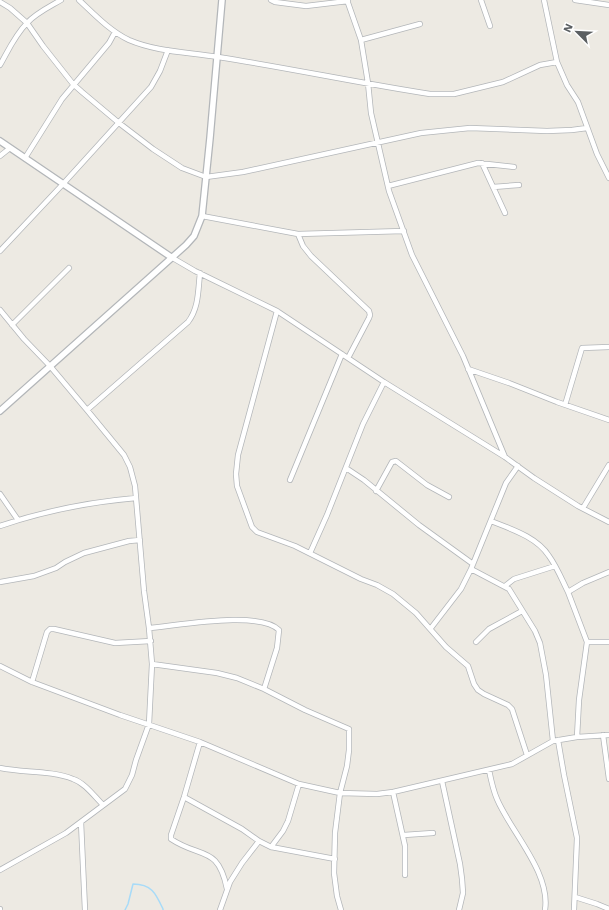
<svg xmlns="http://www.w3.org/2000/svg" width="609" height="910" font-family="'Work Sans',sans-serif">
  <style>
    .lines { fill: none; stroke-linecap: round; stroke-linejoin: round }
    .stream { stroke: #a8dbf8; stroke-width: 1.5 }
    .minor-casing { stroke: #b3b6b9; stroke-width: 6 }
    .tertiary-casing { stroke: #b3b6b9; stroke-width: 8 }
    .minor { stroke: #fff; stroke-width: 4.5 }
    .tertiary { stroke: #fff; stroke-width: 5.5 }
  </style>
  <rect width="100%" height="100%" fill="#edeae3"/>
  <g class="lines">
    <path class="stream" d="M125,910l3,-6 5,-20c19,0 23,10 30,25v1"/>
    <g class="minor-casing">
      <path id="minor" d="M79,0c15,14 31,31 50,40 28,12 59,12 89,17 71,11 141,26 212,37h24l49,-12 37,-17 17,-3
        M271,0l4,2 31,4 42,-5
        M347,0l14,40 7,43 3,30 18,78 23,64 51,101 42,101
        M481,0l9,26
        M544,0l13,62 10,23 11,17 19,52 12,24
        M575,0l34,5
        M0,2l10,6 17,15 16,23 30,38 9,8 37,31 34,26 29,19 24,9 37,-5 178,-39 49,-5 77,3 25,-1 15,-2
        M361,40l59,-16
        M0,65c8,-14 15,-30 27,-42 9,-10 22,-16 34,-23
        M0,156l10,-8
        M25,158l37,-59 47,-56 6,-11
        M482,163l23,50
        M388,186l90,-23 36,4
        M493,187l26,-2
        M202,216l96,18 106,-3
        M298,234l5,12 8,10 58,55 1,4 -1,3 -21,40
        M0,251l63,-67 88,-97 9,-16 8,-21
        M171,257l24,14 82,40 107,71 121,75 29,21 44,28 31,16
        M0,310l24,29 26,27 37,44 37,45 6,12 5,19 9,105 5,37 3,36 -3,60 -13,36 -4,15 -7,14 -59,44 -66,37
        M277,311l-39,144 -2,19 1,12 15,41 5,5 38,14 66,33 16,6 16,9 23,19 30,34 22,19 6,18 4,6 6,4 24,11 4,4 15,46
        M12,325l57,-57
        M468,369l41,14 48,19 52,18
        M565,405l17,-57 27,-1
        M87,410l101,-88c11,-14 10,-32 12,-49
        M346,468l18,12 55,45 54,39
        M290,480l52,-126
        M376,491l16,-29 4,-1 31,24 22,12
        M0,494l18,26
        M583,508l26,-43
        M491,521c20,8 46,16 58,35 8,11 13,24 19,36
        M0,526c44,-15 90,-24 136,-28
        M310,553l17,-38 36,-91 21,-42
        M471,569l38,20 26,42 5,12 6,32 7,66
        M0,582l34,-6 22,-8 9,-6 19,-9 45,-12 11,-1
        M505,586l9,-7 41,-13
        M149,628c27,-2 111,-18 130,2l-2,18 -13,41
        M431,628l30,-39 10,-20 35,-86 12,-17
        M476,642l13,-13 33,-18
        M587,642l-19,-50 15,-9 26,-11
        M152,664l65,9 20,5 27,11 41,21 44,19v21l-2,16 -7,27 -5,40 -1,40 3,23 4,14
        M0,666l32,16 88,33 80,27 99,42 41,9 37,1 16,-2 119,-28 41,-23 24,-4 32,-2
        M32,682l15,-50 3,-3h4l61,14 36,-2
        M603,735l6,44
        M577,737l2,-37 8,-58h22
        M558,740l6,35 13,63 -3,72
        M200,742l-16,55 -13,38v4c30,20 47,6 56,50
        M0,768c24,5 50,2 73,11 12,4 21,17 30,26
        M489,770c2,10 4,20 8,29 14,33 54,74 48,111
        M442,781l18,83 2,15 1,14 -4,17
        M393,792l12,54v29
        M184,797l58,32 17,12 12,6 64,12
        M81,822l4,88
        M404,835l29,-2
        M271,847l12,-16 5,-10 11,-37
        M575,897l22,7 12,5
        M0,909v1
        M220,910l10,-28 12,-19 17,-22"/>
    </g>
    <g class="tertiary-casing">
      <path id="tertiary" d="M0,141l171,116
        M0,411l186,-166 8,-9 8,-20 8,-78 12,-138"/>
    </g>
    <use href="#minor" class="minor"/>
    <use href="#tertiary" class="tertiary"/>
  </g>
  <g transform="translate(577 32) rotate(294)" stroke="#ffffff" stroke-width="3" paint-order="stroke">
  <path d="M0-3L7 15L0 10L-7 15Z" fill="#5b5f62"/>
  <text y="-6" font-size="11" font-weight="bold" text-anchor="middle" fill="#5b5f62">N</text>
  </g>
</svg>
